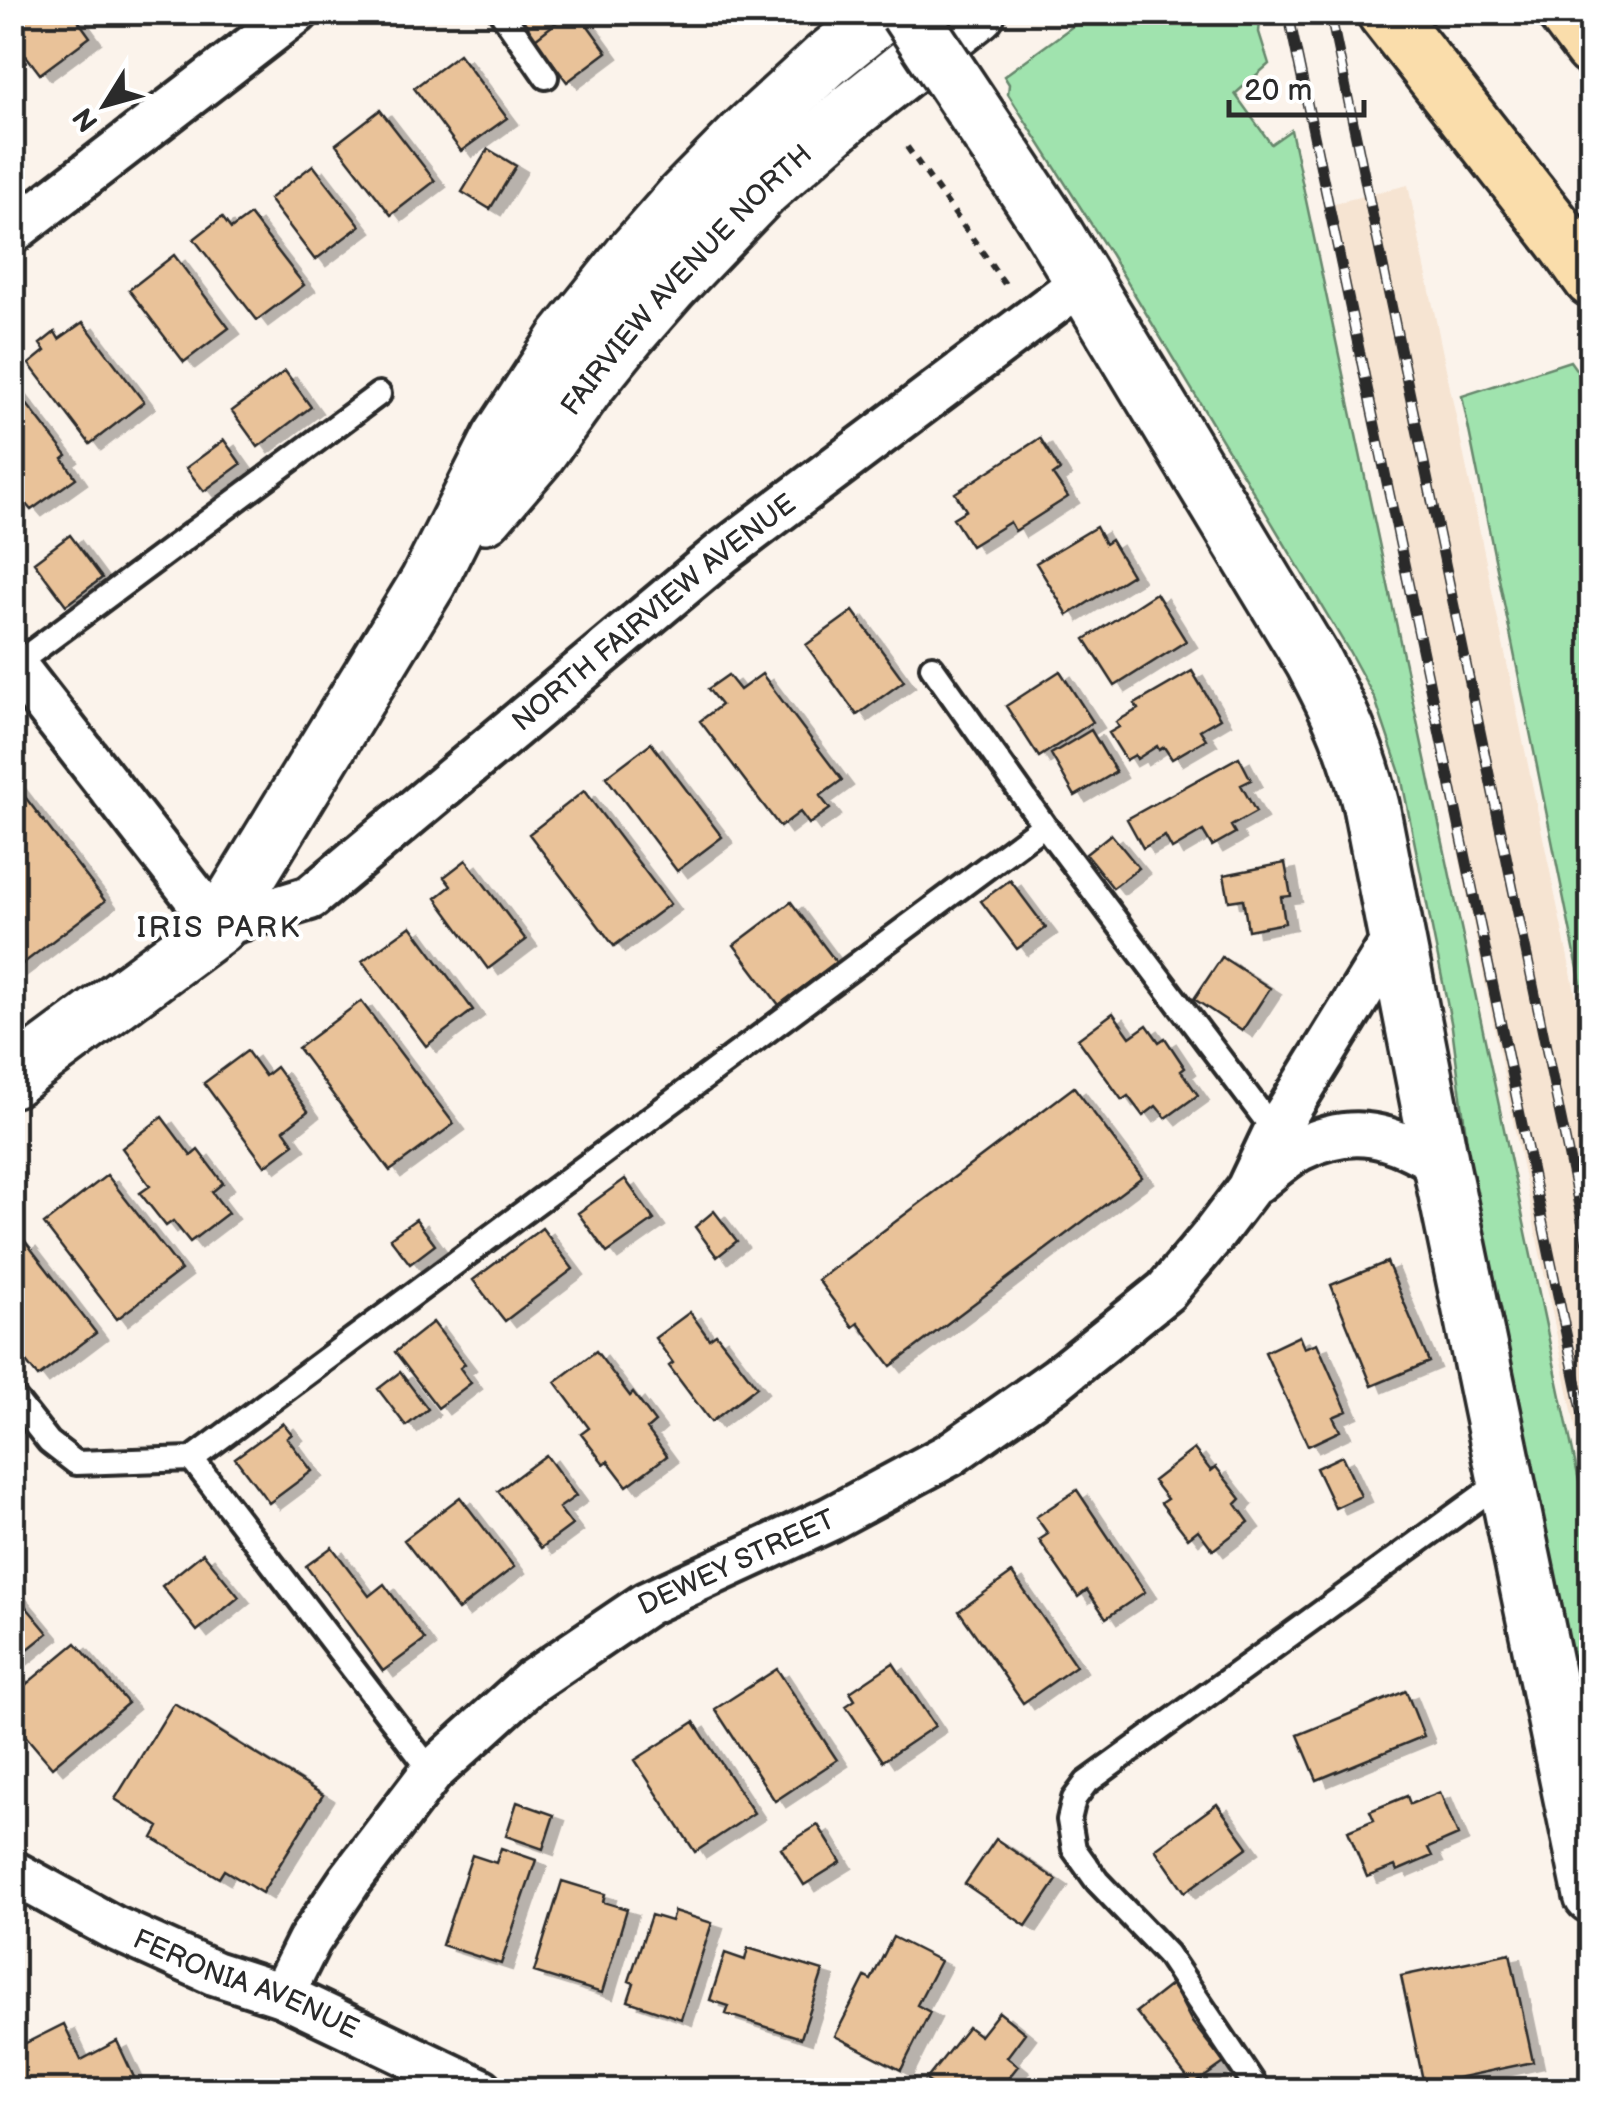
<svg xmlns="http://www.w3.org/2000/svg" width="1604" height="2103" font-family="'Balsamiq Sans',sans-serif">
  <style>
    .built { fill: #f6e4d2 }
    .green { fill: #a0e3ae; stroke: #66876c; stroke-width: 2.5 }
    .building { fill: #e9c299; stroke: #2b2b2b; stroke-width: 2.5; filter: url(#shadow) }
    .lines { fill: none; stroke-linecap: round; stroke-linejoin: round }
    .lane-casing { stroke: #2b2b2b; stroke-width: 30 }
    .street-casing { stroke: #2b2b2b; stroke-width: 50 }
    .secondary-casing { stroke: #2b2b2b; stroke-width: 62 }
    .highway-casing { stroke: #2b2b2b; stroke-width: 62 }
    .path { stroke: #2b2b2b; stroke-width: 6; stroke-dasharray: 8 8; stroke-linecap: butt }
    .lane { stroke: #fff; stroke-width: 22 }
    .street { stroke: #fff; stroke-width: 42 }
    .secondary { stroke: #fff; stroke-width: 55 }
    .highway { stroke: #faddab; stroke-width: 55 }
    .rail-casing { stroke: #2b2b2b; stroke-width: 11 }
    .rail { stroke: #fff; stroke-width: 8; stroke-dasharray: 22; stroke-linecap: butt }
    .secondary-bridge-casing { stroke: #2b2b2b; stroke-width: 62; stroke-linecap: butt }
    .secondary-bridge { stroke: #fff; stroke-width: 55 }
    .labels { text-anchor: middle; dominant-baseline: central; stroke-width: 9; stroke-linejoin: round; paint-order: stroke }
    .street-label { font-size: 28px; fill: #2b2b2b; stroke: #fff }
    .neighbourhood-label { font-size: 30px; letter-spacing: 2.5px; fill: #2b2b2b; stroke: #fff }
  </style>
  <defs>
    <filter id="shadow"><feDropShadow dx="11" dy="6" stdDeviation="0" flood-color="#0004"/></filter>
  </defs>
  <rect width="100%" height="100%" fill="#fbf3eb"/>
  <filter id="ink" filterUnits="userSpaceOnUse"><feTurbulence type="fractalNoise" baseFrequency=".01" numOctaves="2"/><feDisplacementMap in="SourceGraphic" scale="20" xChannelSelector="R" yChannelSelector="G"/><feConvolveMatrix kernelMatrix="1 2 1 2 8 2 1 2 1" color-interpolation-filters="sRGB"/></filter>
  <g filter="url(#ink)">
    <path class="built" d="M1408,185l183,884v435l-264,-1299z"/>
    <path class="green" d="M1091,13h170l-2,19 10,32 -34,30 36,50 20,-14 300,1407v225l-116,-558 -23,-177 -51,-251 -26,-77 -26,-48 -238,-396 -103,-161 1,-10 -5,-8z
      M1570,361l22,31 -1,641 -129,-637z"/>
    <path class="building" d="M12,12h60l18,25 -50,37 -28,-37z
      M515,12h55l-35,27z
      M570,12h8l29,40 -40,30 -32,-43z
      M459,54l48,64 -46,33 -47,-63z
      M380,110l55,71 -44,34 -55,-71z
      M488,149l28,17 -26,43 -28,-17z
      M313,165l47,61 -45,34 -46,-61z
      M250,215l54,70 -47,35 -63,-81 28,-22 9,12z
      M174,255l55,73 -45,34 -55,-72z
      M83,322l61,80 -54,42 -61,-80 16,-13 -5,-7 15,-12 4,7z
      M285,371l26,36 -53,40 -26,-36z
      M12,385l55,71 -4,3 13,19 -45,32 -19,-22z
      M1040,438l20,32 -7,5 15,22 -53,34 -5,-9 -39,24 -18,-28 13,-8 -11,-17z
      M224,440l17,24 -37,27 -18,-23z
      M1096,527l9,17 6,-4 21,35 -64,40 -32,-52z
      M70,535l32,43 -36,27 -32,-43z
      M1156,593l30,48 -71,45 -30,-47z
      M853,611l51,70 -47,34 -51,-70z
      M1060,671l33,51 -54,35 -33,-51z
      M1192,671l28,47 -20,12 6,9 -34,20 -8,-12 -5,3 -2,-4 -20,13 -2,-4 -9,5 -17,-27 10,-6 -3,-5 22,-13 -3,-5z
      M762,674l80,106 -22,16 10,13 -21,15 -9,-12 -20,15 -80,-106 21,-16 -13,-16 20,-14 12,15z
      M1091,730l25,42 -41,24 -24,-42z
      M651,743l71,94 -45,34 -71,-94z
      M1239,757l12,23 -10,5 15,27 -25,14 4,7 -23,13 -9,-15 -31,18 -7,-13 -22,12 -16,-29z
      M12,780l93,121 -93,71z
      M584,791l86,113 -56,42 -85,-112z
      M1111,834l28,34 -26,20 -27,-34z
      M466,860l60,80 -38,29 -52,-71 15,-12 -7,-9z
      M1285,863l6,33 -10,1 4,26 -37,7 -5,-31 -14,2 -5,-26z
      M1010,880l36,48 -29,21 -36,-48z
      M791,902l45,60 -57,43 -45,-60z
      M411,926l62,84 -47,36 -64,-85z
      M1222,957l48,31 -28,43 -48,-32z
      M361,1001l93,123 -64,47 -92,-123z
      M1113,1013l17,24 17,-12 12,17 6,-4 20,30 -4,3 17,24 -32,23 -10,-12 -13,10 -15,-20 -6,4 -44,-61z
      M247,1051l18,25 11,-9 32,44 -24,19 10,14 -29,22 -61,-83z
      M1074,1087l68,90 -251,189 -33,-43 -5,4 -35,-47z
      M162,1117l29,39 7,-6 25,33 -11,9 16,21 -38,29 -17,-21 -7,5 -26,-33 10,-7 -28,-38z
      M107,1175l74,95 -64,49 -73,-95z
      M625,1179l29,41 -47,33 -29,-40z
      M714,1211l23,30 -20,16 -22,-30z
      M416,1219l19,26 -25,19 -20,-26z
      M542,1228l31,41 -68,52 -32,-41z
      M25,1241l71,92 -58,44 -26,-33v-94z
      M1387,1262l42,100 -57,24 -41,-101z
      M690,1312l19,27 7,-5 41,53 -46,35 -42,-56 4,-3 -18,-25z
      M433,1322l32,42 -5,4 11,15 -33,25 -43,-56z
      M1299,1336l5,12 13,-5 30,68 -14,6 7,14 -32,15 -43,-94z
      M596,1351l34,45 3,-3 22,29 -8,7 20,27 -40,30 -19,-25 -4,3 -23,-30 8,-6 -34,-46z
      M400,1372l28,37 -22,17 -28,-37z
      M283,1423l9,11 -5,4 25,33 -43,32 -34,-45z
      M1194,1449l17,22 5,-4 25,32 -5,5 13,18 -36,28 -15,-20 -10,8 -27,-35 6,-4 -14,-18z
      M546,1455l30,41 -17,12 13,17 -31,23 -43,-57z
      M1342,1456l19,40 -26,12 -19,-40z
      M1077,1490l68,102 -39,26 -19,-28 -9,7 -39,-57 9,-6 -12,-17z
      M460,1497l54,70 -56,43 -54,-70z
      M332,1547l37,49 15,-12 41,56 -42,31 -77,-105z
      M203,1553l36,44 -42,34 -35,-45z
      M1012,1573l64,93 -53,37 -64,-92z
      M12,1590l36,43 -36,29z
      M76,1643l52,60 -76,64 -40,-47v-24z
      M893,1663l42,63 -52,35 -37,-55 9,-6 -5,-8z
      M777,1669l60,91 -62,41 -60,-92z
      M1406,1691l18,45 -107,44 -19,-45z
      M174,1703l149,92 -61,98 -38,-23 -5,8 -66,-40 6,-11 -44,-28z
      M694,1722l60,91 -59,39 -60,-92z
      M1440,1792l18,43 -30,13 4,8 -35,15 -2,-5 -28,11 -19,-46 26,-11 -4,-9 37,-15 3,8z
      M517,1802l37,13 -11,34 -37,-13z
      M1217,1804l31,43 -63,45 -30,-43z
      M818,1825l23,37 -37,23 -23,-37z
      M996,1839l61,41 -31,46 -61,-42z
      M501,1848l35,12 -35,104 -59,-19 30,-90 24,8z
      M562,1881l43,13 -2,8 24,7 -25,84 -68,-21z
      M674,1911l38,12 -31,96 -53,-18 6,-18 -5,-2 22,-66 20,6z
      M893,1937l47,24 -23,44 13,7 -29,58 -66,-34 30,-59 6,3z
      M748,1948l75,23 -22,67 -75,-24 3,-8 -19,-6 15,-47 20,7z
      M1510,1953l23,109 -109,23 -23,-109z
      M1172,1984l20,38 32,41 -31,22 -57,-73z
      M999,2012l26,21 -18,24 11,9 -19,24h-59l-14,-10 42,-53 12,9z
      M64,2024l17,36 36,-19 23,49h-128v-40z"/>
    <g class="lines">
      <g class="lane-casing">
        <path id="lane" d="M501,12l45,65
          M15,665l364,-271
          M932,667l112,158 231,307
          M12,1395l37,47 27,21 116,-4
          M432,1772l-240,-313 852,-634
          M1258,2090l-91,-136 -70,-73 -23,-32 -5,-29 5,-21 12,-16 419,-304"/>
      </g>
      <g class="street-casing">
        <g id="street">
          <path d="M12,232l285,-220"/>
          <path id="s1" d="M12,662l206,264 92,-28 412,-345 360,-271"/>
          <path d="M1256,1182c14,-11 29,-25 44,-33 54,-27 93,-14 141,16"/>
          <path id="s2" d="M12,1872l100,55 102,46 68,22 199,95"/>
          <path id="s3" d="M282,1995l27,-54 41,-61 82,-108 99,-90 115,-78 184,-85 119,-64 108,-76 109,-88 45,-53 37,-49 27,-57 121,-196"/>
        </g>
      </g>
      <g class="secondary-casing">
        <g id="secondary">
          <path d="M1044,216l269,445c27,51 44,88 58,145l70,359 151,730"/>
          <path id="s4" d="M485,515l50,-58 52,-72 42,-52 41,-47 94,-98 87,-76 126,-100"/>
          <path d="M12,1079l206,-153 210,-344 72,-143 65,-99 68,-85 51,-58 63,-64 79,-73 59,-48"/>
        </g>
      </g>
      <g class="highway-casing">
        <path id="highway" d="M1385,12l178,227 29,40
          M1565,12l27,36"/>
      </g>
      <path class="path" d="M907,147l98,137"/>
      <use href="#lane" class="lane"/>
      <use href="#street" class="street"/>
      <use href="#secondary" class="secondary"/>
      <use href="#highway" class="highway"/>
      <g class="rail-casing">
        <path id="rail" d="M1288,12l304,1445
          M1330,12l262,1256"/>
      </g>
      <use href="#rail" class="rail"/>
      <g class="secondary-bridge-casing">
        <path id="secondary-bridge" d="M908,12l136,204"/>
      </g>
      <use href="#secondary-bridge" class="secondary-bridge"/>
    </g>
  </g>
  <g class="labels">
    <g class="street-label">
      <text stroke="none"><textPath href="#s4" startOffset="310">FAIRVIEW AVENUE NORTH</textPath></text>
      <text stroke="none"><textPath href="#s1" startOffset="878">NORTH FAIRVIEW AVENUE</textPath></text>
      <text stroke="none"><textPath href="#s3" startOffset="642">DEWEY STREET</textPath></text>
      <text stroke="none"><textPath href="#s2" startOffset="260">FERONIA AVENUE</textPath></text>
    </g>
    <g class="neighbourhood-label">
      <text x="219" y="928">IRIS PARK</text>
    </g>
  </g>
  <rect width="1604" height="2103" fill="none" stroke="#fff" stroke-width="50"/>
  <rect x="25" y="25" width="1554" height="2053" fill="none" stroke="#2b2b2b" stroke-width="4" filter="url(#ink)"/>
  <g transform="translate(105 105) rotate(233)" stroke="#ffffff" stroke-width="8" paint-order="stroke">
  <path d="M0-8L18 38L0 25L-18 38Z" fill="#2b2b2b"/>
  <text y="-15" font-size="28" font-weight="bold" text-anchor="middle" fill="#2b2b2b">N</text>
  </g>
  <path d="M1229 100v15h135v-15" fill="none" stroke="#2b2b2b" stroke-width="5"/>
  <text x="1244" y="100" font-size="30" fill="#2b2b2b" stroke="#ffffff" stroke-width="8" paint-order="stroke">20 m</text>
</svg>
